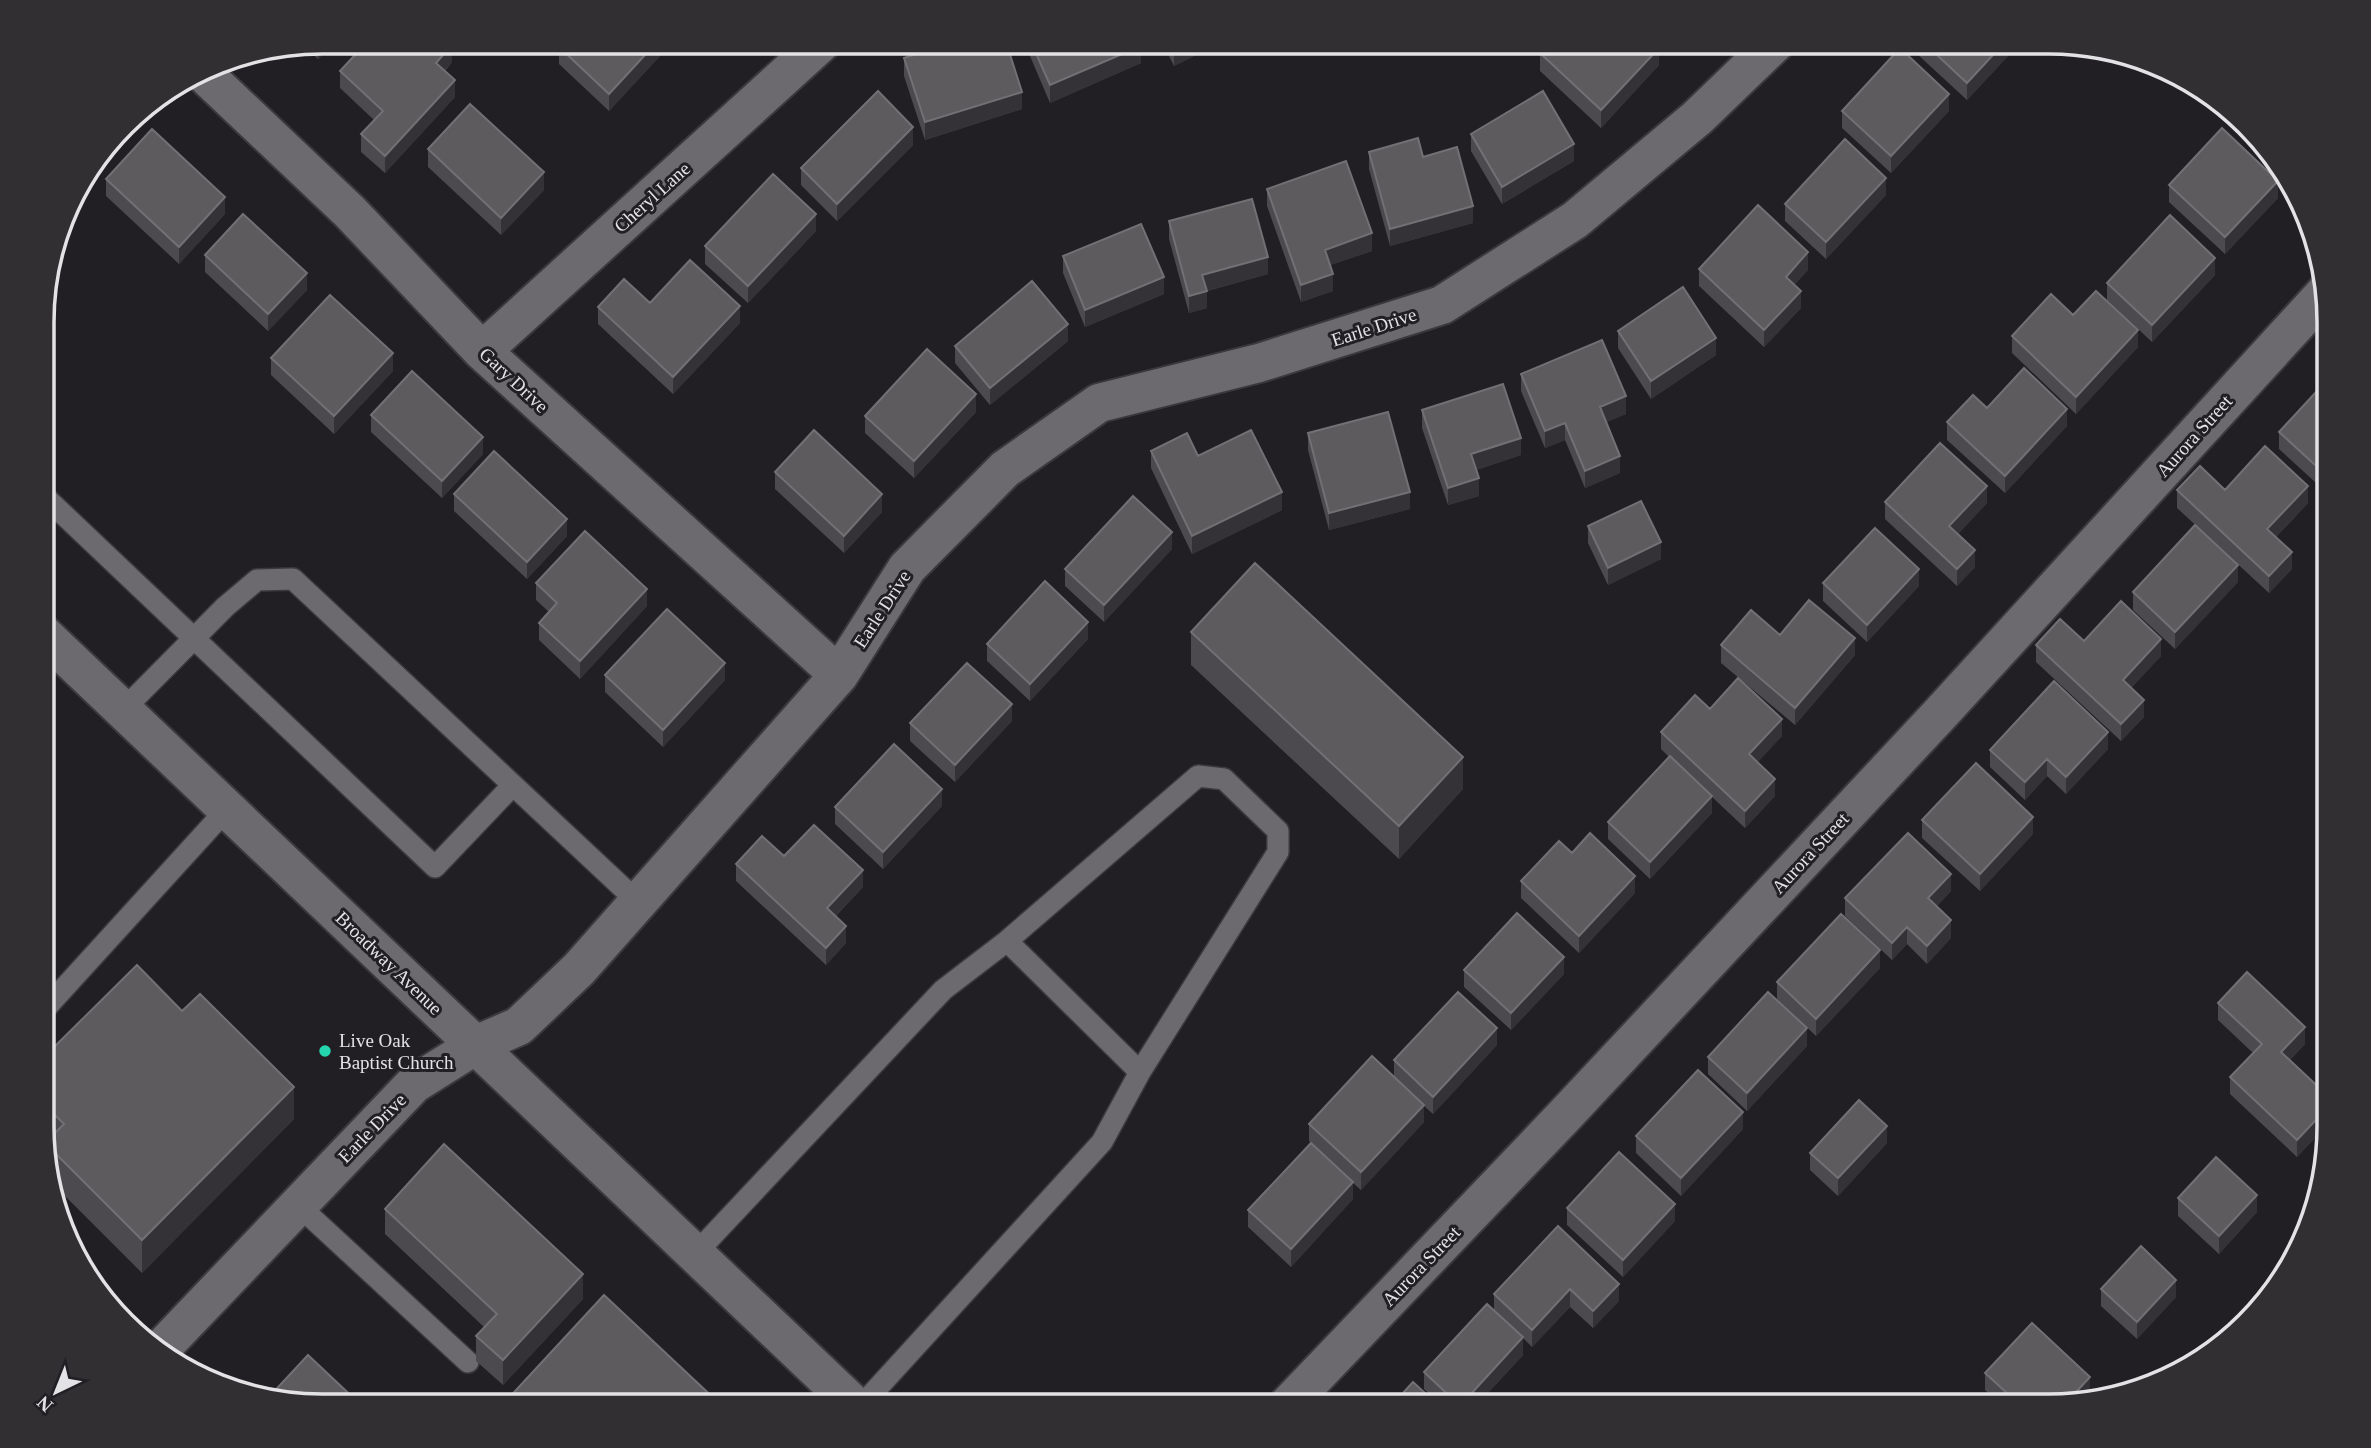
<svg xmlns="http://www.w3.org/2000/svg" width="2371" height="1448" font-family="Georgia,serif">
  <style>
    .lines { fill: none; stroke-linecap: round; stroke-linejoin: round }
    .service-casing { stroke: #3a393c; stroke-width: 24 }
    .minor-casing { stroke: #3a393c; stroke-width: 42 }
    .secondary-casing { stroke: #3a393c; stroke-width: 42 }
    .service { stroke: #6c6a6e; stroke-width: 21 }
    .minor { stroke: #6c6a6e; stroke-width: 38 }
    .secondary { stroke: #6c6a6e; stroke-width: 38 }
    .wall { fill: #4c4a4e }
    .shaded-wall { fill: #343236 }
    .building { fill: #5d5b5e; stroke: #727073; stroke-width: 2 }
    .poi-dot { fill: #24d5af; stroke: #211f23; stroke-width: 2.5 }
    .labels { text-anchor: middle; dominant-baseline: central; stroke-width: 6; stroke-linejoin: round; paint-order: stroke }
    .street-label { font-size: 19px; fill: #e3e2e4; stroke: #211f23 }
    .poi-label { font-size: 19px; fill: #e3e2e4; stroke: #211f23; text-anchor: start }
    .rim { fill: none; stroke: #e3e2e4; stroke-width: 3.5 }
  </style>
  <rect width="100%" height="100%" fill="#211f23"/>
  <g class="lines">
    <g class="service-casing">
      <path id="service" d="M44,496l391,371 78,-82
        M123,710l102,-103 32,-27 36,-1 345,323
        M1007,941l191,-165 26,3 54,52v21l-138,220
        M44,1010l183,-201
        M298,1205l170,157
        M696,1253l247,-263 64,-49 133,131 -38,70 -241,264"/>
    </g>
    <g class="minor-casing">
      <path id="minor" d="M202,72l148,140 132,139 357,324
        M482,351l340,-309
        M159,1351l255,-267 62,-39 43,-19 60,-57 260,-294 68,-107 98,-99 94,-66 160,-40 183,-58 133,-85 122,-102 79,-76
        M1287,1406l280,-293 374,-400 384,-420"/>
    </g>
    <g class="secondary-casing">
      <path id="secondary" d="M44,635l811,771"/>
    </g>
    <use href="#service" class="service"/>
    <use href="#minor" class="minor"/>
    <use href="#secondary" class="secondary"/>
  </g>
  <path class="wall" d="M322,42h12l-16,17 -14,-13z
    M673,42l-64,69 -50,-47v-17z
    M1024,42h115l2,21 -91,40z
    M1162,42h60l-48,24z
    M1664,42h20l-9,10z
    M1916,42h105l-54,58 -51,-47z
    M1540,53l119,12 -58,63 -61,-57z
    M904,58l118,51 -97,31 -21,-64z
    M452,62l-7,9 10,26 -70,76 -24,-21v-18l13,-14 -34,-32v-17z
    M1842,111h107l-58,62 -49,-45z
    M2227,114l65,68v1l-65,-61z
    M1471,134l103,27 -72,43 -31,-53z
    M913,145l-76,76 -36,-36v-17z
    M428,149l116,41 -43,45 -73,-68z
    M1369,152l54,5 50,66 -83,23 -21,-77z
    M106,179l119,35 -46,50 -73,-68z
    M2169,185l109,13 -53,56 -56,-52z
    M1267,189l105,62 -42,14 3,26 -32,11 -34,-96z
    M1886,195l-60,64 -41,-38v-17z
    M1169,221l99,53 -61,17v17l-18,5 -20,-74z
    M816,231l-68,72 -43,-39v-18z
    M205,255l102,35 -39,41 -63,-59z
    M1063,256l101,38 -79,33 -22,-54z
    M1699,269l109,1 -14,15 7,23 -37,39 -65,-61z
    M2215,275l-63,67 -45,-42v-17z
    M650,303l90,20 -67,71 -75,-70v-17z
    M2073,315l65,32 -62,67 -64,-61v-17z
    M1618,331l98,24 -65,44 -33,-51z
    M1068,341l-78,64 -35,-42v-17z
    M271,358l122,13 -59,63 -63,-59z
    M1521,374l105,40 -20,8 14,51 -35,15 -20,-48 -20,8 -24,-57z
    M2328,379v110l-2,3 -47,-43v-17z
    M1422,410l99,45 -45,15 3,26 -31,9 -26,-77z
    M976,412l-62,66 -49,-45v-17z
    M371,415l112,39 -41,44 -71,-66z
    M1947,422l120,4 -62,67 -58,-53z
    M1308,433l102,76 -81,21 -21,-80z
    M1151,451l47,5 84,54 -90,44 -41,-86z
    M775,472l107,40 -38,41 -69,-64z
    M2177,490h48l83,13 -32,34 16,32 -23,24 -92,-85z
    M454,494l113,42 -40,43 -73,-68z
    M1885,502l102,1 -29,31 17,33 -18,19 -72,-67z
    M1588,526l73,33 -53,26 -20,-42z
    M1172,549l-68,73 -39,-36v-17z
    M2238,582l-63,67 -42,-39v-18z
    M536,583l111,23 -67,73 -41,-39v-17l10,-11 -13,-12z
    M1823,583l96,3 -52,56 -44,-41z
    M1191,632l272,157 -64,70 -208,-194z
    M1780,635l75,20 -60,70 -74,-62v-18z
    M1088,639l-58,62 -43,-40v-17z
    M2084,641l77,15 -30,32 13,29 -23,24 -85,-79v-17z
    M605,675l120,5 -62,67 -58,-55z
    M1710,709l72,27 -25,26 18,34 -30,32 -33,-31v16l-62,66 -42,-40v-17l61,-65 -8,-8v-17z
    M1012,721l-57,61 -45,-41v-18z
    M2108,749l-42,45 -19,-18 -22,24 -35,-33v-17z
    M942,806l-59,63 -48,-45v-17z
    M1922,820l111,14 -53,57 -58,-53z
    M1572,853l63,40 -56,60 -58,-55v-17z
    M784,856l79,31 -27,29 10,27 -20,22 -90,-84v-17z
    M1951,891l-14,15 14,32 -24,26 -20,-20 -15,16 -47,-44v-18z
    M1880,968l-64,68 -39,-37v-17z
    M1464,970l100,4 -53,56 -47,-43z
    M2218,1003l87,41 -15,16 38,36v28l-31,33 -67,-63v-17l23,-24 -35,-33z
    M182,1011l112,108 -152,154 -89,-89 -8,-22v-19l3,-3 -4,-3v-80z
    M1497,1045l-64,69 -9,-8v16l-63,68 -8,-7v16l-62,68 -43,-40v-17l63,-67 -2,-2v-17l85,-48v-16z
    M1807,1046l-60,65 -39,-37v-17z
    M1743,1129l-62,67 -45,-43v-17z
    M1887,1143l-49,53 -28,-26v-17z
    M2178,1198l79,14 -38,42 -41,-38z
    M1567,1208l108,13 -52,56 -56,-52z
    M385,1209l198,90 -80,86 -27,-24v-25l8,-9 -99,-93z
    M1558,1226l61,75 -26,27 -23,-21 -38,40 -9,-9v17l-47,51h-34l-18,-17v-17l70,-60v-18z
    M2101,1289l75,8 -39,42 -36,-33z
    M1985,1373l105,21 -23,11h-66l-16,-15z"/>
  <path class="shaded-wall" d="M322,42h12l-16,17v-16z
    M657,42h16l-64,69v-17z
    M1188,42h34l-48,24v-17z
    M1675,42h9l-9,10z
    M2005,42h16l-54,58v-17z
    M452,45v17l-16,18v-17z
    M1141,46v17l-91,40v-18z
    M1659,48v17l-58,63v-18z
    M455,80v17l-70,76v-17z
    M1022,92v17l-97,31v-18z
    M1949,94v17l-58,62v-17z
    M136,113v14l-41,44v-4z
    M913,127v18l-76,76v-17z
    M1574,144v17l-72,43v-17z
    M544,172v18l-43,45v-17z
    M1886,178v17l-60,64v-17z
    M2278,181v17l-53,56v-17z
    M225,197v17l-46,50v-17z
    M1473,206v17l-83,23v-17z
    M816,214v17l-68,72v-17z
    M1372,233v18l-47,16v-17z
    M1808,252v18l-22,24v-17z
    M1268,257v17l-66,18v-17z
    M2215,258v17l-63,67v-17z
    M307,273v17l-39,41v-17z
    M1333,274v17l-32,11v-17z
    M1164,277v17l-79,33v-17z
    M1207,291v17l-18,5v-17z
    M1801,291v17l-37,39v-17z
    M740,306v17l-67,71v-17z
    M1068,324v17l-78,64v-17z
    M2138,330v17l-62,67v-17z
    M1716,338v17l-65,44v-18z
    M393,353v18l-59,63v-18z
    M976,394v18l-62,66v-17z
    M1626,396v18l-26,11v-18z
    M2067,409v17l-62,67v-17z
    M1565,423v17l-20,8v-17z
    M483,437v17l-41,44v-17z
    M1521,438v17l-50,17v-18z
    M1620,456v17l-35,15v-17z
    M2328,472v17l-2,3v-17z
    M1479,478v18l-31,9v-17z
    M1987,486v17l-38,41v-18z
    M2308,486v17l-41,43v-17z
    M1282,492v18l-90,44v-18z
    M1410,492v17l-81,21v-17z
    M882,494v18l-38,41v-17z
    M567,519v17l-40,43v-17z
    M1172,532v17l-68,73v-17z
    M1661,542v17l-53,26v-17z
    M1975,550v17l-18,19v-17z
    M2292,552v17l-23,24v-17z
    M2238,565v17l-63,67v-17z
    M1919,569v17l-52,56v-17z
    M647,589v17l-67,73v-18z
    M1088,622v17l-58,62v-17z
    M1855,638v17l-60,70v-17z
    M2161,639v17l-38,41v-17z
    M725,663v17l-62,67v-17z
    M2144,700v17l-23,24v-17z
    M1012,704v17l-57,61v-17z
    M1782,719v17l-33,36v-18z
    M2108,732v17l-42,45v-17z
    M1463,757v32l-64,70v-33z
    M2047,759v17l-22,24v-18z
    M1775,779v17l-30,32v-17z
    M942,789v17l-59,63v-17z
    M1712,796v17l-62,66v-17z
    M2033,817v17l-53,57v-17z
    M863,870v17l-36,38v-17z
    M1951,874v17l-23,24v-17z
    M1635,876v17l-56,60v-17z
    M1951,920v18l-24,26v-18z
    M846,926v17l-20,22v-17z
    M1907,927v17l-15,16v-17z
    M1880,950v18l-64,68v-17z
    M1564,957v17l-53,56v-17z
    M2305,1027v17l-24,25v-17z
    M1497,1028v17l-64,69v-17z
    M1807,1028v18l-60,65v-18z
    M294,1087v32l-152,154v-33z
    M1424,1105v17l-63,68v-18z
    M2328,1107v17l-31,33v-17z
    M1743,1112v17l-62,67v-18z
    M1887,1126v17l-49,53v-18z
    M1353,1182v17l-62,68v-18z
    M2257,1195v17l-38,42v-18z
    M1675,1204v17l-52,56v-17z
    M583,1274v25l-80,86v-25z
    M2176,1280v17l-39,42v-17z
    M1619,1284v17l-26,27v-17z
    M1570,1289v18l-38,40v-17z
    M1523,1337v18l-47,51h-16z
    M2090,1377v17l-5,6 -21,5z"/>
  <path class="building" d="M367,42h83l2,3 -16,18 19,17 -70,76 -24,-22 22,-23 -43,-40z
    M564,42h93l-48,52 -50,-47z
    M955,42h51l16,50 -97,30 -21,-64z
    M1031,42h108l2,4 -91,39z
    M1171,42h17l-14,7z
    M1550,42h102l7,6 -58,62 -61,-57z
    M1923,42h82l-38,41z
    M1900,48l49,46 -58,62 -49,-45z
    M878,91l35,36 -76,77 -36,-36z
    M1543,91l31,53 -72,43 -31,-53z
    M470,104l74,68 -43,46 -73,-69z
    M2222,128l56,53 -53,56 -56,-52z
    M152,129l73,68 -46,50 -73,-68z
    M1418,138l5,19 34,-10 16,59 -83,23 -21,-77z
    M1845,139l41,39 -60,64 -41,-38z
    M1346,161l26,72 -47,17 8,24 -32,11 -34,-96z
    M773,174l43,40 -68,72 -43,-40z
    M1252,199l16,58 -66,18 5,16 -18,5 -20,-75z
    M1758,205l50,47 -22,25 15,14 -37,39 -65,-61z
    M243,214l64,59 -39,41 -63,-59z
    M2170,215l45,43 -63,67 -45,-42z
    M1141,224l23,53 -79,33 -22,-54z
    M690,260l50,46 -67,71 -75,-70 26,-28 26,24z
    M1032,281l36,43 -78,64 -35,-42z
    M1683,287l33,51 -65,43 -33,-50z
    M2096,291l42,39 -62,67 -64,-61 39,-42 22,21z
    M330,295l63,58 -59,63 -63,-58z
    M1602,340l24,56 -26,11 20,49 -35,15 -20,-48 -20,8 -24,-57z
    M927,349l49,45 -62,67 -49,-45z
    M2024,368l43,41 -62,67 -58,-54 26,-27 14,13z
    M412,371l71,66 -41,44 -71,-66z
    M2328,379v93l-2,3 -47,-43z
    M1503,384l18,54 -50,16 8,24 -31,10 -26,-78z
    M1388,412l22,80 -81,21 -21,-80z
    M814,430l68,64 -38,42 -69,-64z
    M1251,430l31,62 -90,44 -41,-85 36,-18 11,23z
    M1940,443l47,43 -38,40 26,24 -18,19 -72,-67z
    M2265,446l43,40 -41,43 25,23 -23,24 -92,-86 23,-24 25,24z
    M494,451l73,68 -40,43 -73,-68z
    M1133,496l39,36 -68,73 -39,-36z
    M1641,501l20,41 -53,26 -20,-42z
    M2195,525l43,40 -63,67 -42,-40z
    M1875,528l44,41 -52,56 -44,-42z
    M585,531l62,58 -67,72 -41,-38 18,-20 -21,-20z
    M1255,563l208,194 -64,69 -208,-194z
    M1045,581l43,41 -58,62 -43,-40z
    M1809,600l46,38 -60,70 -74,-63 30,-35 29,25z
    M2121,601l40,38 -38,41 21,20 -23,24 -85,-79 24,-26 24,22z
    M667,609l58,54 -62,67 -58,-55z
    M967,663l45,41 -57,61 -45,-42z
    M1738,678l44,41 -33,35 26,25 -30,32 -84,-79 34,-37 15,14z
    M2054,681l54,51 -42,45 -19,-18 -22,23 -35,-32z
    M894,744l48,45 -59,63 -48,-45z
    M1670,756l42,40 -62,66 -42,-40z
    M1976,763l57,54 -53,57 -58,-54z
    M814,825l49,45 -36,38 19,18 -20,22 -90,-84 26,-28 22,20z
    M1590,833l45,43 -56,60 -58,-55 38,-40 13,12z
    M1908,833l43,41 -23,24 23,22 -24,26 -20,-19 -15,16 -47,-45z
    M1517,913l47,44 -53,56 -47,-43z
    M1841,914l39,36 -64,69 -39,-37z
    M137,965l45,46 18,-17 94,93 -152,153 -97,-97 19,-19 -20,-20v-47z
    M2247,972l58,55 -24,25 47,44v11l-31,33 -67,-63 32,-33 -44,-41z
    M1458,992l39,36 -64,69 -39,-37z
    M1768,992l39,36 -60,65 -39,-36z
    M1372,1056l52,49 -63,67 -52,-48z
    M1698,1070l45,42 -62,66 -45,-42z
    M1859,1100l28,26 -49,52 -28,-25z
    M1311,1143l42,39 -62,67 -43,-39z
    M444,1144l139,130 -80,86 -27,-24 21,-22 -112,-105z
    M1619,1152l56,52 -52,56 -56,-52z
    M2216,1157l41,38 -38,41 -41,-38z
    M1558,1226l61,58 -26,27 -23,-22 -38,41 -38,-36z
    M2141,1246l35,34 -39,42 -36,-33z
    M604,1295l116,109 -1,2h-212l-3,-3z
    M1487,1304l36,33 -63,69 -36,-34z
    M2032,1323l58,54 -26,28h-44l-35,-32z
    M308,1355l53,50 -2,1h-37l-55,-7z
    M1413,1382l26,24h-48z"/>
  <circle class="poi-dot" cx="325" cy="1051" r="7"/>
  <g class="labels">
    <g class="street-label">
      <text transform="translate(652 197) rotate(-42)">Cheryl Lane</text>
      <text transform="translate(1374 327) rotate(-18)">Earle Drive</text>
      <text transform="translate(514 380) rotate(43)">Gary Drive</text>
      <text transform="translate(2194 436) rotate(-48)">Aurora Street</text>
      <text transform="translate(882 609) rotate(-57)">Earle Drive</text>
      <text transform="translate(1810 853) rotate(-47)">Aurora Street</text>
      <text transform="translate(389 963) rotate(44)">Broadway Avenue</text>
      <text transform="translate(372 1128) rotate(-46)">Earle Drive</text>
      <text transform="translate(1421 1266) rotate(-46)">Aurora Street</text>
    </g>
    <g class="poi-label">
      <text x="339" y="1040">Live Oak<tspan x="339" dy="22">Baptist Church</tspan></text>
    </g>
  </g>
  <path d="M0 0H2371V1448H0ZM322 54H2049A268 268 0 0 1 2317 322V1126A268 268 0 0 1 2049 1394H322A268 268 0 0 1 54 1126V322A268 268 0 0 1 322 54Z" fill="#312f32" fill-rule="evenodd"/>
  <path class="rim" d="M322 54H2049A268 268 0 0 1 2317 322V1126A268 268 0 0 1 2049 1394H322A268 268 0 0 1 54 1126V322A268 268 0 0 1 322 54Z"/>
  <g transform="translate(56 1392) rotate(223)" stroke="#211f23" stroke-width="5" paint-order="stroke">
  <path d="M0-5L12 26L0 18L-12 26Z" fill="#e3e2e4"/>
  <text y="-10" font-size="19" font-weight="bold" text-anchor="middle" fill="#e3e2e4">N</text>
  </g>
</svg>
